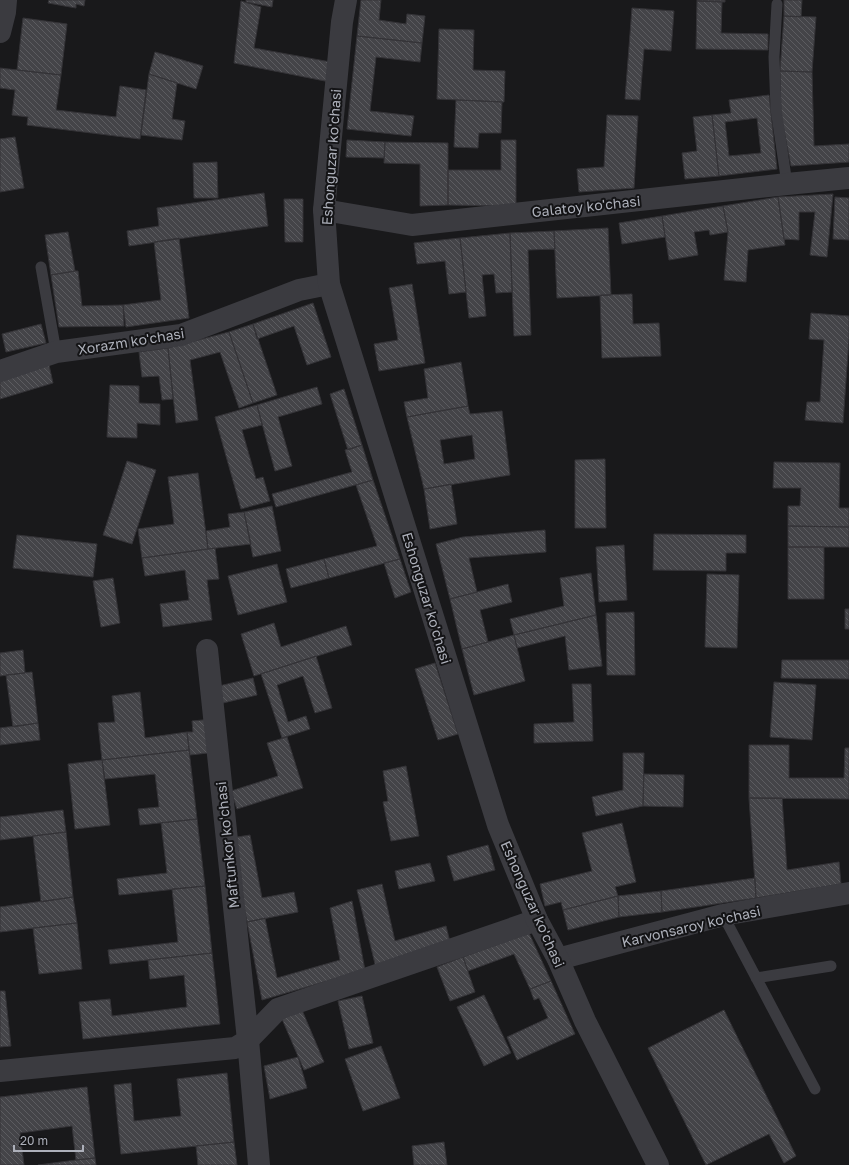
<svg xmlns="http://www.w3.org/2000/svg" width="849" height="1165" font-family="'Golos Text',sans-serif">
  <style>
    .building { fill: url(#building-back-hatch); stroke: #343337; fill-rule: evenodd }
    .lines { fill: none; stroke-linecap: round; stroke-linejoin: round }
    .service { stroke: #3b3b40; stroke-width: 11 }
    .minor { stroke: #3b3b40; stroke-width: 22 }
    .tertiary { stroke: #3b3b40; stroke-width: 22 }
    .labels { text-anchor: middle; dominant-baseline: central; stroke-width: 4; stroke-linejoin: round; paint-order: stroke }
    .street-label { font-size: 14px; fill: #adb0ba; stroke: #141416 }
  </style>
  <defs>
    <pattern id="building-back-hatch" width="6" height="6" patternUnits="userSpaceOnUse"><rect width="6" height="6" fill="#444448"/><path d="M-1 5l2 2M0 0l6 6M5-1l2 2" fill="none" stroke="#5c5c60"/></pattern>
  </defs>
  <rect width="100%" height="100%" fill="#19191b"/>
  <path class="building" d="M49,0h36l-1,6 -8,-2v4l-28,-5z
    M246,0h27l-1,7 -26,-5z
    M361,0h20l-2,20 27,4 1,-10 18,2 -3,27 -65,-7z
    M697,0h28v2l-28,-1z
    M784,0h18l-1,17 -17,-1z
    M241,1l20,6 -7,41 82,15 -1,20 -101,-20z
    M697,1l25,1 -1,31 47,1v16l-72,-1z
    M632,8l42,3 -3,40 -27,-2 -4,51 -15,-1z
    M784,16l32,1 -4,55 -32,-1z
    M23,18l44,6 -6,51 -44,-5z
    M439,29l35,1 -1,40 32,1 -1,31 -67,-3z
    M357,36l65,7 -2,19 -44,-5 -6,54 44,5 -3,20 -64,-7z
    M155,52l48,14 -7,23 -47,-15z
    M0,68l61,7 -5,35 60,7 4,-31 26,4 -6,49 -113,-14 1,-8 -16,-2 3,-25 -15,-2z
    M780,71l32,1 2,74 35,-2v18l-58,4 -10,-51z
    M149,74l28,9 -5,36 13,2 -3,19 -41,-5z
    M769,95l8,74 -58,7 -7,-61 19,-2 -2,-13zM757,118l4,35 -32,3 -4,-34z
    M456,100l46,2 -1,31h-22l-1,15 -24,-1z
    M607,115l31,1 -4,72 -55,4 -2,-23 27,-2z
    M712,115l7,61 -34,3 -3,-26 15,-2 -4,-34z
    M15,137l9,51 -24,4v-53z
    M347,140l38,2 -1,16 -38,-1z
    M501,140h15v66l-68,-1v-35h53z
    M385,142l63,1v62l-28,1v-42l-36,-1z
    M217,162l1,36h-24l-1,-35z
    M264,193l4,33 -139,20 -2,-15 32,-5 -2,-18z
    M833,194l-6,63 -17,-2 5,-43h-16v28l-15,-1 -6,-42z
    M778,197l7,48 -37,5 -2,32 -22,-2 4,-48 -5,-26z
    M835,197l14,1v42l-16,-1z
    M284,199h19v43h-18z
    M723,206l5,26 -18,3 -1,-5 -15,2 4,23 -29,5 -7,-44z
    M662,216l3,21 -43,7 -3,-21z
    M608,228l3,67 -54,3 -3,-67z
    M554,231l1,18 -27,1 3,85 -17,1 -4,-103z
    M68,232l7,39 -24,4 -6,-40z
    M510,233l2,59 -16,1 -2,-19 -12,1 4,41 -17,2 -9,-80z
    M179,238l10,80 -63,9 -3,-22 38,-5 -7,-58z
    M460,238l6,54 -17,2 -4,-33 -28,3 -3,-21z
    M75,271h3l4,35 41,-1 1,21 -65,1 -8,-52z
    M412,284l13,79 -46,8 -5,-27 24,-4 -9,-52z
    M632,294l1,30 26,-1 2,33 -59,2 -2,-63z
    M313,303l18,54 -24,8 -13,-39 -37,13 -4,-15z
    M811,313l38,3v22l-6,85 -38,-3 2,-18h13l4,-62 -15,-1z
    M41,324l5,19 -40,9 -4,-18z
    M253,324l24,71 -24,8 -24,-71z
    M229,332l24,71 -14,5 -19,-56 -30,8 8,60 -22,3 -8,-75z
    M168,348l5,51 -11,1 -3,-24 -17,1 -3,-25z
    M461,362l7,44 -61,11 -3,-15 24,-4 -4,-29z
    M49,365l4,18 -53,16v-18z
    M110,385l29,1v17l21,1v21l-23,-2v15l-30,-1z
    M317,387l5,17 -44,13 14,49 -17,5 -18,-66z
    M344,389l18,56 -14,5 -18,-56z
    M257,405l5,20 -20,5 14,49 7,-2 7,24 -29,8 -26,-92z
    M468,406l2,8 32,-3 8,64 -86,14 -17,-72zM472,435l3,24 -31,5 -4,-24z
    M362,445l11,35 -97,27 -4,-13 80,-22 -7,-22z
    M605,459l1,69h-31v-68z
    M127,461l29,9 -24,74 -29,-9z
    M774,462l66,1 -1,45h10v19l-61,-1v-20h12l1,-18h-28z
    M198,473l10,76 -66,9 -4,-29 36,-5 -6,-47z
    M373,480l27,79 -71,19 -5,-19 53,-13 -21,-61z
    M451,484l6,40 -27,5 -6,-40z
    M272,506l9,45 -28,6 -9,-45z
    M244,512l7,32 -43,5 -2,-18 24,-4 -2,-13z
    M788,526l61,1v20h-61z
    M545,530l1,22 -77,6 8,34 -27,7 -14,-55 27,-7z
    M654,534l92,1v18h-20v18l-73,-1z
    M17,535l80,9 -4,33 -80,-9z
    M624,545l3,55 -28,2 -3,-55z
    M788,547h36v52h-36z
    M215,548l4,31 -12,1 5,40 -49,7 -3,-23 29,-4 -4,-30 -40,6 -3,-18z
    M324,559l5,19 -38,10 -5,-19z
    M400,559l11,33 -16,6 -11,-35z
    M277,564l10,38 -49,13 -10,-39z
    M591,573l5,42 -82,20 -4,-16 54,-13 -4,-28z
    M707,574l32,1 -2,73 -32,-1z
    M113,578l7,45 -19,4 -8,-46z
    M508,584l4,18 -32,8 8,32 -26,7 -12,-50z
    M845,609h4v20h-4z
    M634,612l1,63h-28l-1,-62z
    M596,615l6,51 -33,4 -4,-34 -48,12 -3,-13z
    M274,623l7,24 65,-21 6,19 -98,31 -13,-42z
    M514,635l11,46 -51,14 -12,-46z
    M23,650l2,23 -25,3v-23z
    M316,656l16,52 -17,5 -12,-37 -26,9 11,37 18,-6 4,13 -28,9 -21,-64z
    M782,660h67v19l-68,-1z
    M435,663l23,71 -20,6 -23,-71z
    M32,672l6,51 -25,4 -7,-52z
    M253,678l4,17 -34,8 -4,-17z
    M774,682l42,3 -4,55 -42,-3z
    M572,684h19l2,57 -59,2v-19l40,-2z
    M140,692l5,46 42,-6 2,18 -87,10 -4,-37 17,-1 -3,-26z
    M213,719l4,33 -27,3 -3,-23h6l-1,-11z
    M38,723l2,17 -40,5v-17z
    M287,737l16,51 -66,21 -6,-18 47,-15 -11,-33z
    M749,745h40v33h55l1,-30h4v51l-100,-1z
    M189,750l8,69 -57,6 -2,-16 21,-2 -4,-33 -50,5 -3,-19z
    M623,753h21l-1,53 -47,10 -4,-19 31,-7z
    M102,760l8,65 -35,4 -7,-65z
    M406,766l13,70 -28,5 -8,-39 5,-1 -5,-30z
    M644,774l40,1 -1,32 -40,-1z
    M749,798h33l5,72 52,-8 2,22 -85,14z
    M63,810l3,22 -66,8v-23z
    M197,819l8,67 -86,9 -2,-16 50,-6 -6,-50z
    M622,823l14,59 -21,5 3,9 -55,14 -2,-8 -16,4 -5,-22 52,-13 -10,-38z
    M66,832l7,65 -32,5 -8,-66z
    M250,835l12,63 32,-6 4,20 -51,10 -16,-84z
    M488,845l7,25 -41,11 -7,-25z
    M430,863l5,18 -36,8 -4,-18z
    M755,878l1,20 -94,14 -1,-21z
    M382,884l13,57 51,-15 5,20 -75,22 -19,-78z
    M205,886l7,67 -102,11 -2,-14 70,-8 -6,-53z
    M661,891l1,21 -43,5 -1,-21z
    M618,896l1,21 -51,13 -5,-20z
    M73,897l4,26 -77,9v-25z
    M352,901l13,69 -103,30 -15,-78 18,-4 12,60 63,-18 -10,-52z
    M77,923l5,46 -43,5 -6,-46z
    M529,933l22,48 -21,8 -16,-35 -46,17 -5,-14z
    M212,953l8,71 -137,15 -4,-37 31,-3 2,17 75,-9 -3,-32 -34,4 -2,-19z
    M463,957l12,35 -25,9 -13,-34z
    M551,981l24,53 -58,26 -10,-23 41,-19 -9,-20 -5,2 -4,-11z
    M0,991h5l6,55 -11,1z
    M484,995l27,58 -27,13 -27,-59z
    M362,996l11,47 -24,6 -11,-48z
    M302,1010l22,52 -20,8 -22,-51z
    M724,1010l72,146 -12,7 -15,-29 -63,31 -58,-117z
    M381,1046l19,52 -37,13 -18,-52z
    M298,1057l9,31 -37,11 -6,-33z
    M227,1073l7,69 -113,12 -7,-69 17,-2 3,38 47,-5 -4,-37z
    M87,1087l8,71 -19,2 -4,-34 -52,7 4,32h-24v-68z
    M234,1142l3,23h-39l-2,-19z
    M444,1142l3,23h-33l-2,-19z
    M95,1158l1,7h-58l38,-5z"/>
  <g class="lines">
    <path class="service" d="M777,4l-3,53 2,52 11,75
      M41,267l15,85
      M723,915l92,174
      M756,978l75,-12"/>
    <path class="minor" d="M0,32l5,-20 1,-12
      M324,210l88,15 375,-41 62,-6
      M0,371l56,-19 125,-17 118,-45 30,-6
      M207,650l41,390 11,125
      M558,959l165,-44 126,-22
      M0,1071l235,-23 13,-8 30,-31 259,-89"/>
    <path class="tertiary" d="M346,0l-4,22 -18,188 5,74 169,541 39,95 21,39 27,62 73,144"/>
  </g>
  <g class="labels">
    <g class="street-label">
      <text transform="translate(331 157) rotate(-86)">Eshonguzar ko'chasi</text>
      <text transform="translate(586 206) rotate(-6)">Galatoy ko'chasi</text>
      <text transform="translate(131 341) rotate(-9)">Xorazm ko'chasi</text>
      <text transform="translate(427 598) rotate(73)">Eshonguzar ko'chasi</text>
      <text transform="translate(227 845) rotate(-96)">Maftunkor koʻchasi</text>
      <text transform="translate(533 904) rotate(66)">Eshonguzar ko'chasi</text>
      <text transform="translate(691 926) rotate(-13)">Karvonsaroy ko'chasi</text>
    </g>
  </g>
  <path d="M14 1145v6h69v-6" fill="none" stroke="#adb0ba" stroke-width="2"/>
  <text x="20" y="1145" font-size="12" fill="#adb0ba" stroke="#141416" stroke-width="3" paint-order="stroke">20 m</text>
</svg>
